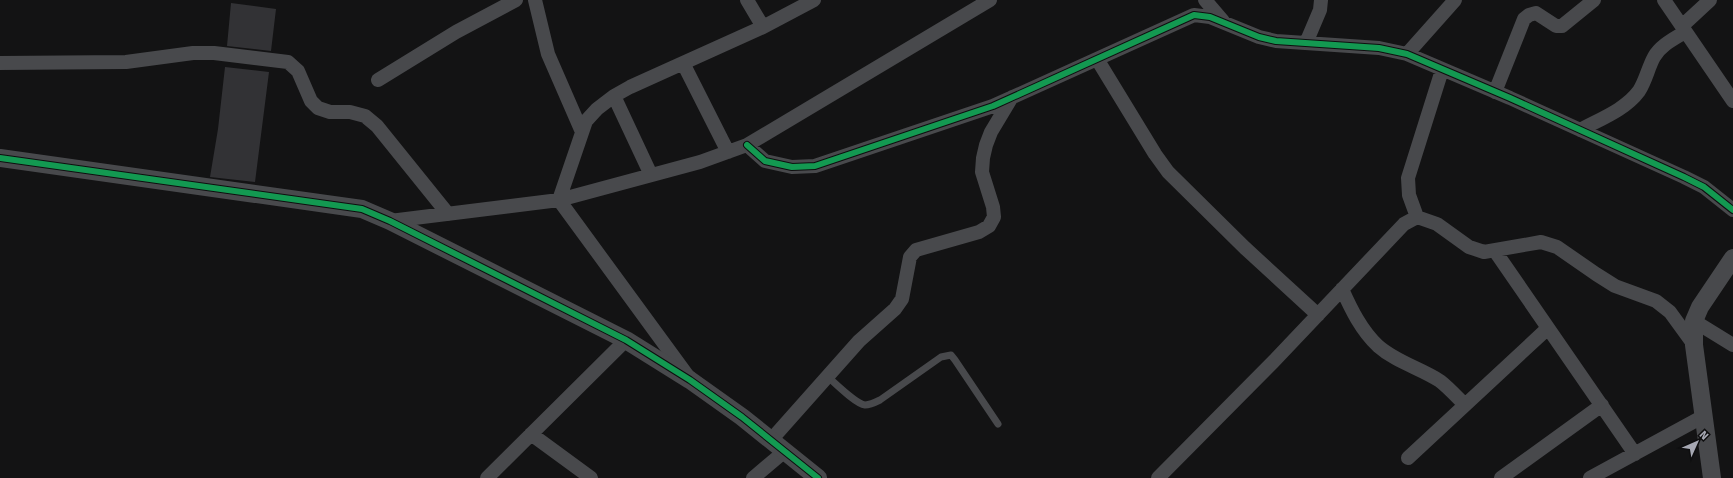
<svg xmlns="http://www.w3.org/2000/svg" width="1733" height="478" font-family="'Fira Sans',sans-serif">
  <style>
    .building { fill: #323235 }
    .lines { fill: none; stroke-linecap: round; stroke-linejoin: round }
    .service { stroke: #48494c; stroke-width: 7 }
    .minor { stroke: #48494c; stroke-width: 14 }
    .tertiary { stroke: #48494c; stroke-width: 18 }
    .cycleway-casing { stroke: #0e0e0f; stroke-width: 8 }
    .cycleway { stroke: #139951; stroke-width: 6 }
  </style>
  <rect width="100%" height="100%" fill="#131314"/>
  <path class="building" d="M231,3l45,6 -5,42 -44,-5z
    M225,67l44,5 -14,110 -45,-5 8,-48z"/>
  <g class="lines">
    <path class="service" d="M828,377c8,7 28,27 37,28 5,0 11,-3 15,-5l61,-43 10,-2 4,5 43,64"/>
    <path class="minor" d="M535,0l13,54 34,78
      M747,0l16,27
      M1205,0l18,21
      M1664,0l69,101
      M1682,26l28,-26
      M1306,43l14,-33 1,-10
      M1407,54l48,-54
      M1097,59l58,95 13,18 77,76 73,67
      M0,63l126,-1 67,-9h21l74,9 10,9 13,30 7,7 12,4h20l15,4 12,10 71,88
      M683,63l45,89
      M378,80l78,-48 60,-32
      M1495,92l29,-73 5,-4 7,-2 20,13h6l32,-26
      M614,96l37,79
      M1580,130c20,-11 45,-20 59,-39 7,-11 9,-23 15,-34 7,-12 20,-18 31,-25
      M747,145l18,16 27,6 23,-1 178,-60 201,-91 16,2 49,20 17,4 103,7 28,6 103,44 174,79 20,10 29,23
      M1417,217l-8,-22 -1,-17 34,-108
      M390,221l169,-21 141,-38 47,-17 243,-145
      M1495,251l140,203
      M1342,289c9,20 19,41 36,57 18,16 42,22 62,35 9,7 17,16 25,24
      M1694,321l39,24
      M687,375l-128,-175 27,-79 11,-12 17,-13 16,-9 133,-60 51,-27
      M531,434l60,44
      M771,440l88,-99 36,-32 7,-10 8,-42 6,-7 63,-18 10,-6 5,-9 -1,-10 -11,-35 1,-14 3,-13 5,-13 21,-35
      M1408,458l140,-130
      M487,478l139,-138
      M753,478l32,-27
      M1158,478l115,-116 131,-138 13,-7 20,7 32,23 15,5 57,-10 16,5 39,27 19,12 41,15 14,11 24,33
      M1501,478l101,-73
      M1590,478l114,-62"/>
    <path class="tertiary" d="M0,158l362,51 28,12 236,119 64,40 52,37 76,61
      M1712,478l-18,-133v-24l6,-14 33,-49"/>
    <g class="cycleway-casing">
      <path id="cycleway" d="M747,145l18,16 27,6 23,-1 178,-60 201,-91 16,2 49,20 17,4 103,7 28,6 103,44 174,79 20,10 29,23
        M0,158l362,51 28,12 236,119 64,40 52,37 76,61"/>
    </g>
    <use href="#cycleway" class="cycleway"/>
  </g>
  <g transform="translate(1697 442) rotate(45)" stroke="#0e0e0f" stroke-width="3" paint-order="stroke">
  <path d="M0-3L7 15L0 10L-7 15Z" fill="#a6a8b3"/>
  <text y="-6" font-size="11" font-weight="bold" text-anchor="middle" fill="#a6a8b3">N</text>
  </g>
</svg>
